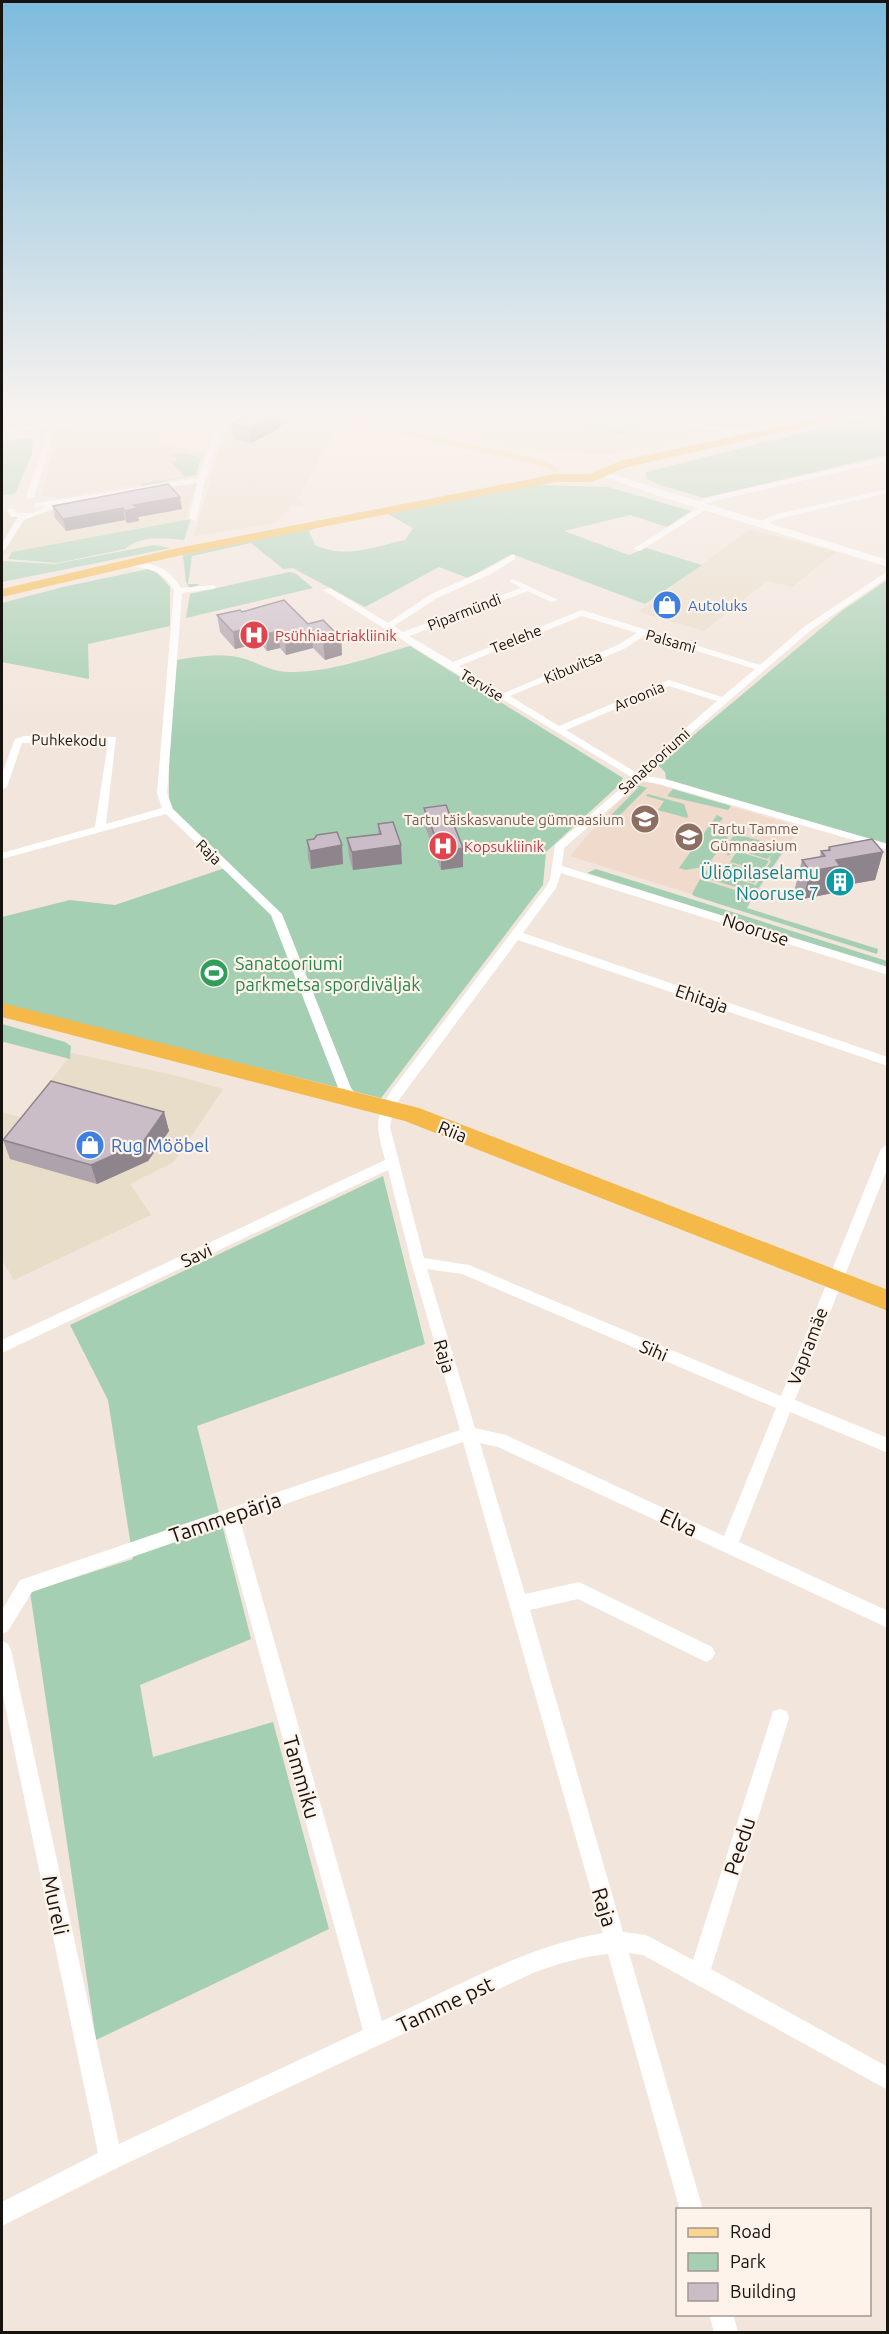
<svg xmlns="http://www.w3.org/2000/svg" width="889" height="2334" font-family="Ubuntu,sans-serif">
  <style>
    .commercial { fill: #e8ddc8 }
    .education { fill: #efdacc }
    .green { fill: #a5cfb2 }
    .lines { fill: none; stroke-linecap: round; stroke-linejoin: round }
    .street { fill: #fff; fill-rule: evenodd }
    .secondary { fill: #fff; fill-rule: evenodd }
    .primary { fill: #f9d592; fill-rule: evenodd }
    .highway { fill: #f5b949; fill-rule: evenodd }
    .wall { fill: #aea3ac }
    .shaded-wall { fill: #8d848c }
    .building { fill: #cabdc8; stroke: #8d848c; stroke-width: 1.5 }
    .labels { text-anchor: middle; dominant-baseline: central; stroke-width: 4.5; stroke-linejoin: round; paint-order: stroke }
    .far-shop-label { font-size: 15px; fill: #366cbe; stroke: #fef3ea; text-anchor: start }
    .far-street-label { font-size: 15px; fill: #17130f; stroke: #fef3ea }
    .far-health-label { font-size: 15px; fill: #be3a42; stroke: #fef3ea; text-anchor: start }
    .far-education-label { font-size: 15px; fill: #785e54; stroke: #fef3ea; text-anchor: end }
    .culture-label { font-size: 18px; fill: #0d838f; stroke: #fef3ea; text-anchor: end }
    .street-label { font-size: 18px; fill: #17130f; stroke: #fef3ea }
    .leisure-label { font-size: 18px; fill: #27864d; stroke: #fef3ea; text-anchor: start }
    .shop-label { font-size: 18px; fill: #366cbe; stroke: #fef3ea; text-anchor: start }
    .near-street-label { font-size: 21px; fill: #17130f; stroke: #fef3ea }
  </style>
  <rect width="100%" height="100%" fill="#f2e5db"/>
  <path class="commercial" d="M255,413h24l50,11 4,10 -35,64 8,9 -14,-2 -17,18 -81,13 31,-107z
    M443,413h358l3,1 -195,40 -65,-3 -123,-26z
    M142,416l28,30 36,7 -13,23 -135,22 -17,-2 19,-69z
    M197,482l-12,38 -183,35v-45l8,5 19,2 43,-15z
    M750,529l86,23 -44,35 -25,-6 -63,50 -66,-19z
    M72,1053l106,23 45,13 -49,73 -44,22 21,31 -137,65 -12,-20v-148l20,6z"/>
  <path class="education" d="M642,780l158,47 -55,84 -175,-55 35,-41z"/>
  <path class="green" d="M598,413h37l35,8 -38,7 -10,7 -43,-10z
    M882,413h5v42l-183,43 -44,-13 -13,-6 -1,-7z
    M33,438l-1,16 -17,40 -13,1v-54z
    M179,453l22,4 -5,18 -54,11 -2,-2 45,-7 -14,-15 6,-1 -2,-4h-7z
    M539,485l69,2 83,24 -24,16 -37,-12 -66,16 65,24 17,-7 56,17 -57,39 -133,-50 -44,24 -29,-11 -74,40 -72,-39 -10,1 -32,-26 -59,13 -4,28h12l-10,5 -4,-7 -3,-27 132,-27 -6,3 6,14c30,14 59,2 90,-5l8,-12 -27,-15z
    M191,519l-7,21c-21,-2 -42,-5 -59,9l-68,14 -49,-4 4,-7z
    M154,545l17,3 -169,34v-21l53,3z
    M153,568l17,19v39l-82,18 1,35 -87,-17v-59l61,-16z
    M289,572l6,1 18,15 -127,30 4,-24z
    M887,580v264l-221,-65 -1,-7 -7,-7 185,-155z
    M410,646l213,132 -4,7 -73,67 -3,33 -162,213 -379,-93v-88l68,-17 45,5 113,-38 -59,-61v-58l8,-88c22,-4 46,-8 68,-1 16,5 26,13 44,13 40,1 82,-15 121,-26z
    M638,785l9,3 -31,31 -4,-5 27,-27h-5z
    M673,789l58,17 -3,4 -61,-14z
    M648,794l36,10 4,12 -1,2 -29,-8 6,-9 -18,-5z
    M717,815l6,3 -6,8 14,7 -24,33 -21,4 -7,-2z
    M735,834l51,13 -34,51 -16,-11 -34,-10 6,-8 15,-2 -4,7 37,11 15,-24 -2,-2 4,-5 -6,5 -22,-7 2,-6 -5,6 -7,-3 -7,7 -4,-8z
    M737,851l32,10 -7,10 -32,-9z
    M729,863l32,10 -7,10 -32,-10z
    M596,869l291,92v7l-300,-95z
    M700,879l35,11v3l15,9 -3,6 131,41 -1,5 -183,-58 -2,-2z
    M2,1024l63,18 6,4 -1,13 -66,-17 -2,2z
    M383,1176l42,168 -228,82 54,213 -111,46 13,72 120,-35 56,207 -233,111 -66,-448 103,-33 -25,-159 -38,-75z"/>
  <g class="lines">
    <path class="street" d="M44,413h6l5,10 78,-10h20l-97,13 -22,71 -4,2 -4,-2 23,-70 -47,6v-4l46,-6z
      M222,413h6l-23,67 -9,41 -7,-2 8,-36 -146,22 2,4 -29,11 -19,30h-3v-7l16,-26h-6l-5,-6 1,-2h6l3,4h16l13,-7 -11,1v-4h3l160,-25z
      M430,413h8l-11,6h-4v-2z
      M642,413h12l73,17 31,-1 3,2 -27,3 1,3 -8,7 -3,-2 5,-6 -4,-3z
      M888,457v4l-178,41 -7,3h4v4l-67,42 -7,-2 67,-42 -7,-2 12,-7z
      M888,489v4l-106,25 -24,8 -4,-2 23,-10z
      M512,555h3v4l-24,15 -54,24 -43,28 9,6 118,-44 -12,-7 4,-2 45,21 -7,2 -23,-11 -119,45 44,26 129,-52 178,55 45,-39 83,-55v6l-77,53 -161,139 -5,7 19,3 224,65v6l-229,-66 -18,-3 -77,67 -2,18 326,101v8l-327,-102 -5,15 -33,45 365,124v9l-370,-126 -117,157 -7,10 -4,20 34,131 45,7 312,131 100,-247 7,-5v23l-93,233 93,38v15l-98,-41 -51,130 149,69v17l-390,-181 -18,-4 45,151 54,-12 133,65 3,6 -3,6 -6,3 -128,-63 -48,11 93,322 23,3 47,25 78,-242 2,-7 7,-2 7,2 2,7 -78,251 177,98v23l-245,-135 -14,-2 74,257h-23l-72,-256c-25,2 -49,10 -73,18l-416,195 -117,59v-24l96,-49 -96,-462v-50l6,3 3,6 108,494 244,-114 -139,-505 -192,67 -24,39 -6,3v-24l18,-30 6,-2 434,-148 -48,-165 -24,-95 -386,183v-13l383,-180c-8,-32 -12,-39 6,-69l155,-204 4,-7 5,-35 78,-67 -131,-79h-4l-1,-3 -50,-28 -124,-78 7,-2 58,35 43,-29 54,-24zM582,616l55,17 -19,12 -114,48 -45,-27zM645,635l110,34 -33,28 -53,-17 -110,46 -49,-30 114,-47zM669,686l48,15 -74,64 -6,8 -71,-43zM427,1269l35,5 314,134 -52,128 -218,-101 -31,-7zM463,1442l140,491c-77,13 -151,56 -221,88l-142,-501z
      M128,562c23,-1 41,5 53,26l32,-3 4,2 -4,2 -31,4 -15,200 6,16 109,105 69,174 8,10 -1,3h-10l-9,-11 -68,-175 -105,-101 -164,45v-6l93,-26 13,-85 -86,1 -15,44 -5,3v-16l13,-35 10,-3 91,1 -10,87 56,-16 -5,-15 17,-203c-12,-21 -27,-22 -49,-24l-1,-2z
      M709,2314h24l5,18h-24z"/>
    <path class="secondary" d="M598,470l290,90v7l-233,-72 -57,-21z"/>
    <path class="primary" d="M306,413h20l216,47 19,9 -5,3 -17,-7z"/>
    <path class="highway" d="M842,413h22l-240,55 -32,14h-36l-204,39 -179,36 -171,40v-8l171,-40 383,-75h34l30,-13z
      M2,1003l417,105 469,182v21l-483,-190 -403,-104z"/>
  </g>
  <path class="wall" d="M246,413h41l1,9 -10,5v2l-27,14 -18,-4 -2,-15 10,-5v-3z
    M53,506l129,3 -44,8 1,4 -12,2 -2,-3 -59,11 -11,-13z
    M242,612l66,12 33,14 1,17 -17,5 -12,-12 -27,7 -6,-7 -13,3 -7,-8 -25,6 -15,-17 -3,-17z
    M424,808l39,40v19l-22,3 -16,-44z
    M378,824l24,40 -49,6 -4,-13 -2,-19 31,-4z
    M307,840l35,5 1,19 -32,5 -3,-10z
    M829,847l54,5 -8,28 -40,7 -2,6 -30,6 -8,-11 7,-28 18,-3 1,-6 7,-1z
    M164,1112l5,19 -21,30 -51,23 -87,-25 -7,-19z"/>
  <path class="shaded-wall" d="M274,413h13l1,9 -10,5v2l-27,14 -2,-15z
    M180,497l2,12 -44,8 1,4 -12,2 -2,-12 9,-6z
    M123,508l2,12 -59,11 -3,-12z
    M258,626l2,17 -25,6 -2,-17z
    M278,631l2,17 -13,3 -1,-17z
    M312,631l1,17 -27,7 -1,-18z
    M341,638l1,17 -17,5 -2,-18z
    M342,845l1,19 -32,5 -1,-18z
    M401,845l1,19 -49,6 -1,-18z
    M463,848v19l-22,3v-19z
    M883,852l-8,28 -40,7 -2,6 -30,6 7,-28 26,-11z
    M164,1112l5,19 -21,30 -51,23 -6,-19z"/>
  <path class="building" d="M246,413h29l2,1 -28,14 -18,-4 15,-7 -5,-1z
    M168,484l12,13 -46,8 3,3 -12,3 -2,-3 -60,11 -10,-13z
    M284,600l24,24 15,-4 18,18 -18,4 -11,-11 -27,6 -7,-6 -12,3 -8,-8 -25,6 -16,-17 23,-5 2,2z
    M446,805l17,43 -22,3 -17,-43z
    M393,822l8,23 -49,7 -5,-14 34,-4 -3,-10z
    M337,832l5,13 -32,6 -3,-11 7,-1 3,-4z
    M872,839l11,13 -47,8 4,6 -30,5 -8,-11 23,-4 -4,-5 9,-1 -1,-3z
    M51,1081l113,31 -21,30 -52,23 -88,-25z"/>
  <linearGradient id="sky" x2="0" y2="1"><stop stop-color="#7dbbdd"/><stop offset="0.56" stop-color="#f9f3ef"/><stop offset="1" stop-color="#f9f3ef" stop-opacity="0"/></linearGradient>
  <rect width="889" height="740" fill="url(#sky)"/>
  <defs>
    <g id="shop-disc" transform="scale(1.5)"><circle r="9.5" fill="#3f7fe0" stroke="#fef3ea"/><path d="M-5-2.5h2.3a2.7 3.5 0 0 1 5.4 0H5L5.5 6h-11ZM-1.5-2.5h3a1.5 2.3 0 0 0-3 0Z" fill="#fff"/></g>
    <g id="hospital-disc" transform="scale(1.5)"><circle r="9.5" fill="#e0444e" stroke="#fef3ea"/><path d="M-5-5h3v3.5h4V-5h3V5h-3V1.5h-4V5h-3Z" fill="#fff"/></g>
    <g id="school-disc" transform="scale(1.5)"><circle r="9.5" fill="#8d6e63" stroke="#fef3ea"/><path d="M0-5L7-2L0 1L-7-2ZM-4 1L0 2.5L4 1V4Q0 6-4 4Z" fill="#fff"/></g>
    <g id="building-disc" transform="scale(1.5)"><circle r="9.5" fill="#0f9aa8" stroke="#fef3ea"/><path d="M-4-6H4V6H1V3H-1V6H-4ZM-2.5-4.3h1.7v1.8h-1.7ZM.8-4.3h1.7v1.8H.8ZM-2.5-1h1.7V.8h-1.7ZM.8-1h1.7V.8H.8Z" fill="#fff"/></g>
    <g id="stadium-disc" transform="scale(1.5)"><circle r="9.5" fill="#2e9e5b" stroke="#fef3ea"/><path d="M0-5a6.5 5 0 1 0 0 10a6.5 5 0 1 0 0-10ZM-3.5-1.8h7v3.6h-7Z" fill="#fff"/></g>
  </defs>
  <g fill-rule="evenodd">
    <use href="#shop-disc" x="667" y="605"/>
    <use href="#hospital-disc" x="254" y="635"/>
    <use href="#school-disc" x="645" y="819"/>
    <use href="#school-disc" x="689" y="837"/>
    <use href="#hospital-disc" x="443" y="846"/>
    <use href="#building-disc" x="840" y="882"/>
    <use href="#stadium-disc" x="214" y="973"/>
    <use href="#shop-disc" x="90" y="1145"/>
  </g>
  <g class="labels">
    <g class="far-shop-label">
      <text x="688" y="605">Autoluks</text>
    </g>
    <g class="far-street-label">
      <text transform="translate(464 612) rotate(-21)">Piparmündi</text>
      <text transform="translate(516 639) rotate(-22)">Teelehe</text>
      <text transform="translate(671 641) rotate(16)">Palsami</text>
      <text transform="translate(573 667) rotate(-23)">Kibuvitsa</text>
      <text transform="translate(482 685) rotate(31)">Tervise</text>
      <text transform="translate(639 696) rotate(-23)">Aroonia</text>
      <text transform="translate(69 740) rotate(1)">Puhkekodu</text>
      <text transform="translate(654 761) rotate(-42)">Sanatooriumi</text>
      <text transform="translate(209 852) rotate(44)">Raja</text>
    </g>
    <g class="far-health-label">
      <text x="275" y="635">Psühhiaatriakliinik</text>
      <text x="464" y="846">Kopsukliinik</text>
    </g>
    <g class="far-education-label">
      <text x="624" y="819">Tartu täiskasvanute gümnaasium</text>
      <text x="710" y="828" text-anchor="start">Tartu Tamme<tspan x="710" dy="17">Gümnaasium</tspan></text>
    </g>
    <g class="culture-label">
      <text x="819" y="872">Üliõpilaselamu<tspan x="819" dy="21">Nooruse 7</tspan></text>
    </g>
    <g class="street-label">
      <text transform="translate(756 929) rotate(18)">Nooruse</text>
      <text transform="translate(702 998) rotate(19)">Ehitaja</text>
      <text transform="translate(453 1131) rotate(22)">Riia</text>
      <text transform="translate(196 1255) rotate(-25)">Savi</text>
      <text transform="translate(807 1346) rotate(-69)">Vapramäe</text>
      <text transform="translate(654 1350) rotate(23)">Sihi</text>
      <text transform="translate(445 1356) rotate(74)">Raja</text>
    </g>
    <g class="leisure-label">
      <text x="235" y="963">Sanatooriumi<tspan x="235" dy="21">parkmetsa spordiväljak</tspan></text>
    </g>
    <g class="shop-label">
      <text x="111" y="1145">Rug Mööbel</text>
    </g>
    <g class="near-street-label">
      <text transform="translate(225 1517) rotate(-19)">Tammepärja</text>
      <text transform="translate(679 1522) rotate(25)">Elva</text>
      <text transform="translate(302 1777) rotate(74)">Tammiku</text>
      <text transform="translate(739 1846) rotate(-72)">Peedu</text>
      <text transform="translate(56 1905) rotate(78)">Mureli</text>
      <text transform="translate(605 1907) rotate(73)">Raja</text>
      <text transform="translate(445 2004) rotate(-25)">Tamme pst</text>
    </g>
  </g>
  <rect width="889" height="2334" fill="none" stroke="#17130f" stroke-width="6"/>
  <rect x="676" y="2208" width="195" height="108" fill="#fef3ea" stroke="#a29992" stroke-width="1.5"/>
  <rect x="688" y="2228" width="30" height="9" fill="#f9d592" stroke="#a29992" stroke-width="1.5"/>
  <text x="730" y="2238" font-size="18" fill="#17130f">Road</text>
  <rect x="688" y="2253" width="30" height="18" fill="#a5cfb2" stroke="#a29992" stroke-width="1.5"/>
  <text x="730" y="2268" font-size="18" fill="#17130f">Park</text>
  <rect x="688" y="2283" width="30" height="18" fill="#cabdc8" stroke="#a29992" stroke-width="1.5"/>
  <text x="730" y="2298" font-size="18" fill="#17130f">Building</text>
</svg>
